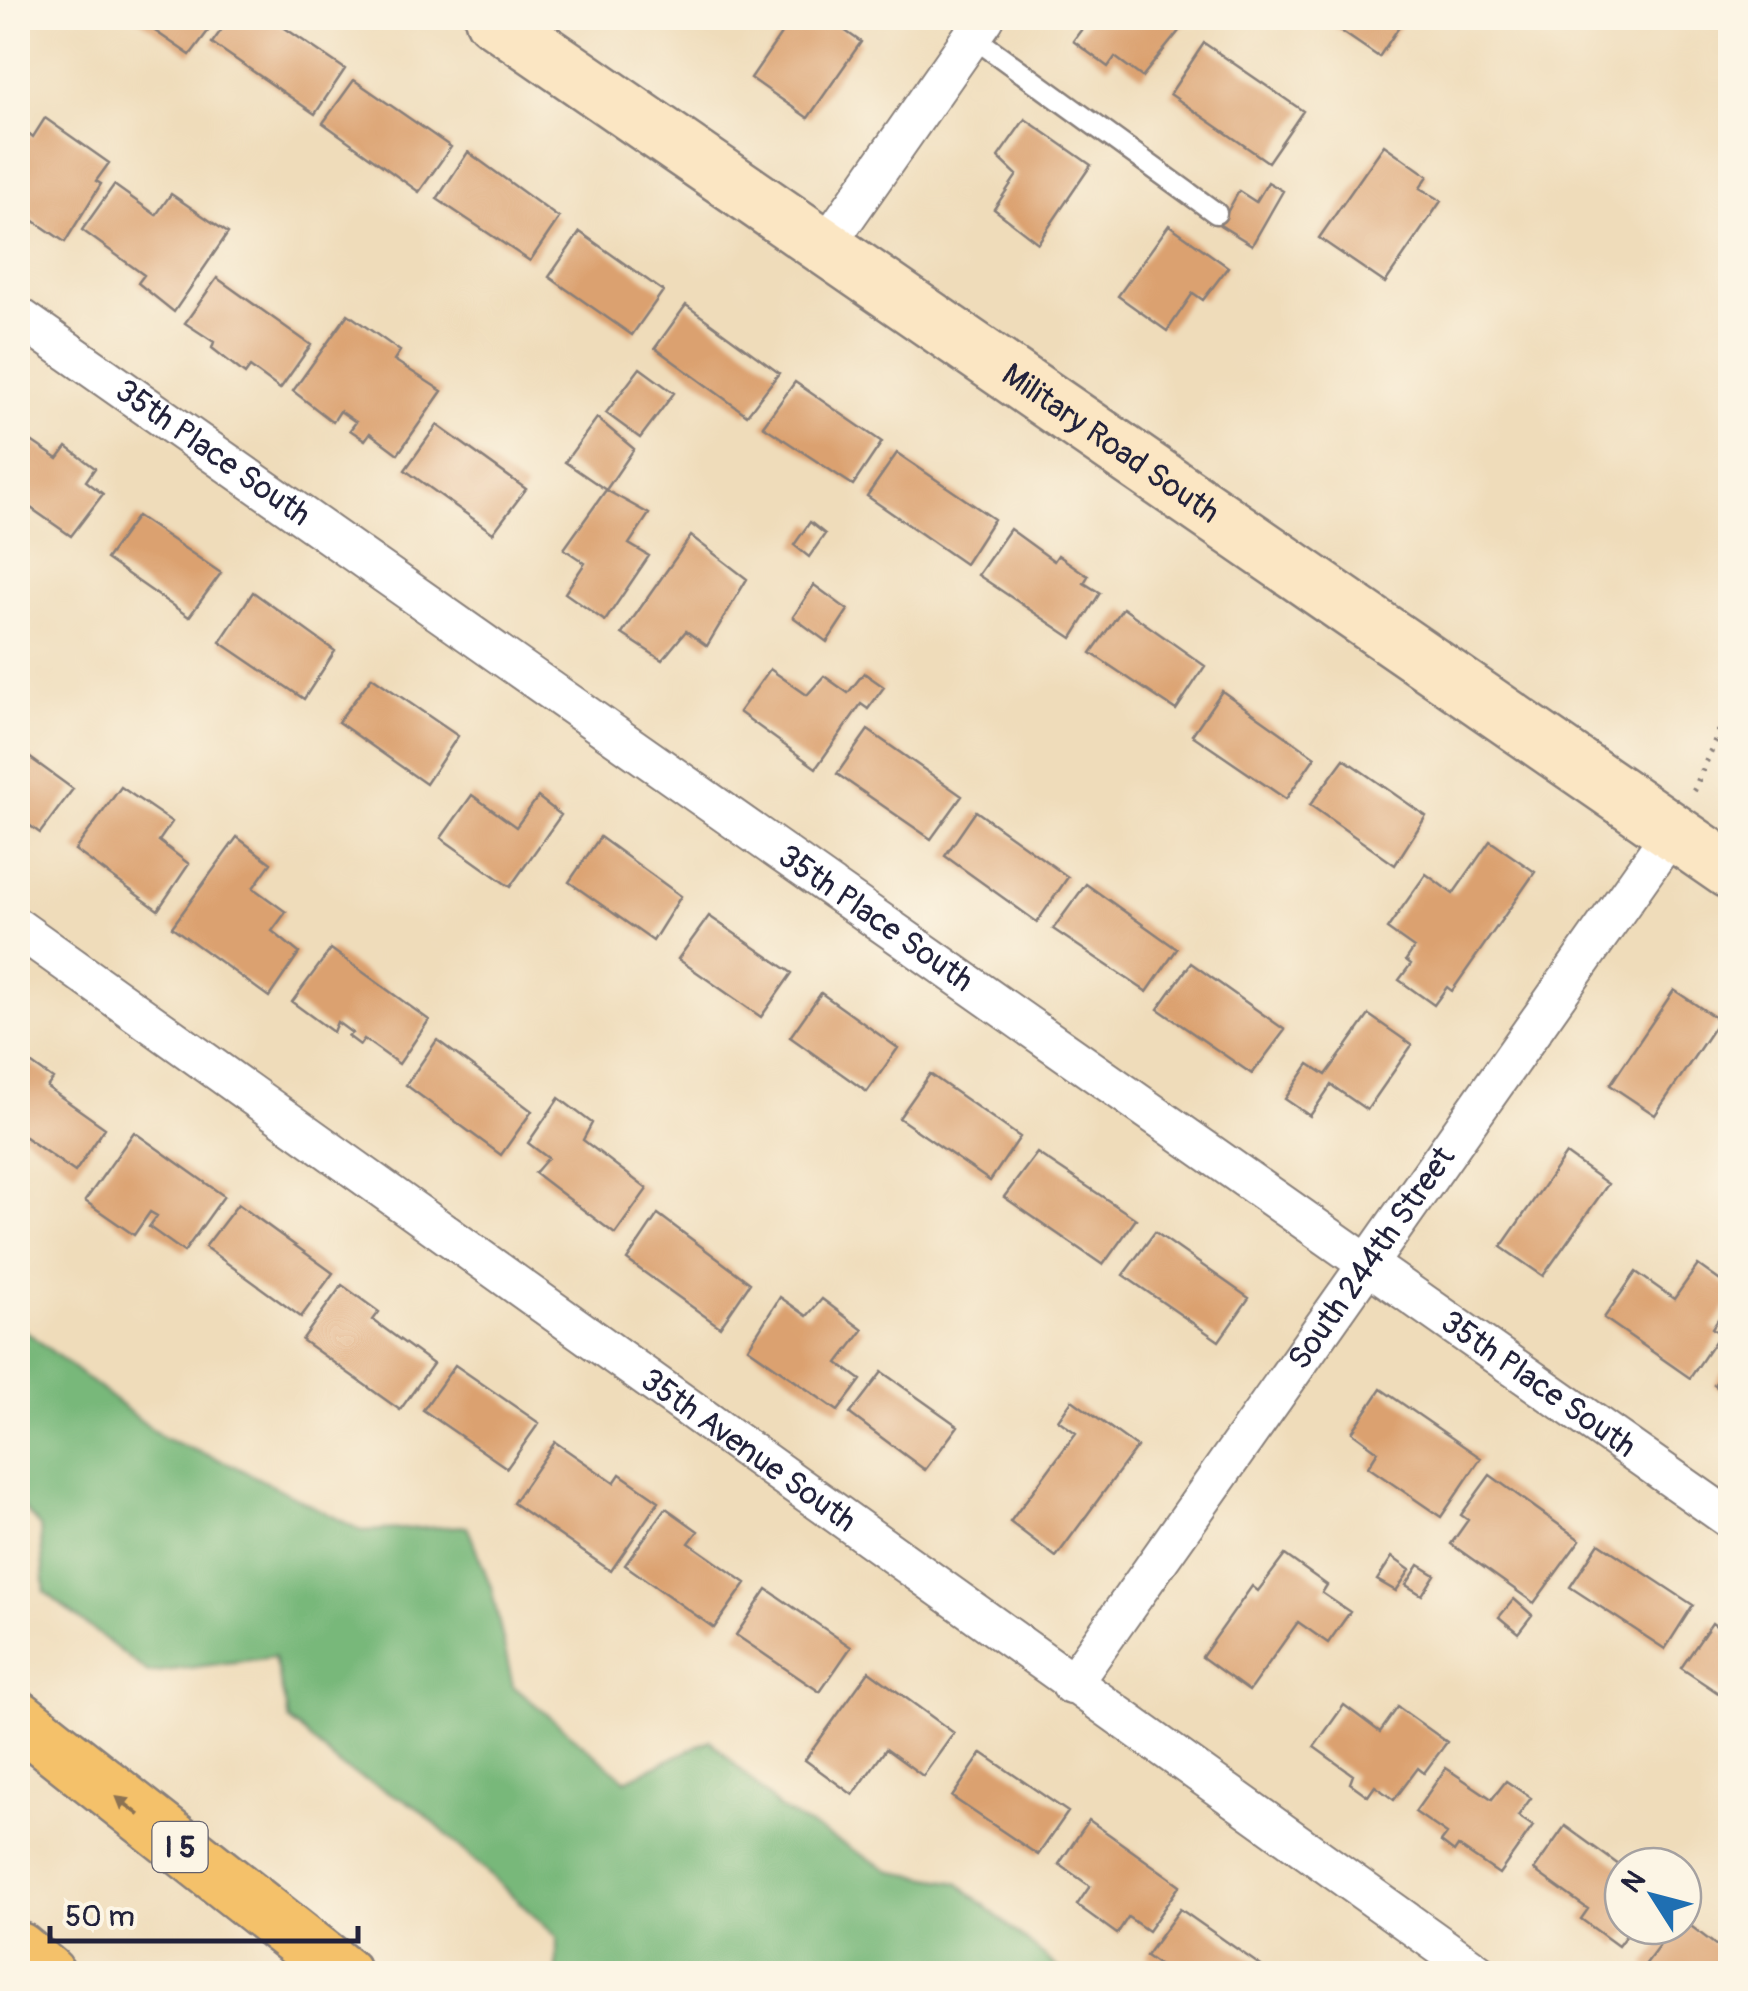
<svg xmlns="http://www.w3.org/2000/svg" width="1748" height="1991" font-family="Pangolin,sans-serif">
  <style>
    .forest { fill: #78b87a; stroke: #4d6d5a; stroke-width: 2.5 }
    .building { fill: #dba170 }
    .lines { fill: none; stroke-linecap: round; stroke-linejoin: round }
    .lane-casing { stroke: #887f7a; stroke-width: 25 }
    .street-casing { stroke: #887f7a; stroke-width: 42 }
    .secondary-casing { stroke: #887f7a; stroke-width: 60 }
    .highway-casing { stroke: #887f7a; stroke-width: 60 }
    .path { stroke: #887f7a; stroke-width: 6; stroke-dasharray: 2.5 8; stroke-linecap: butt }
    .lane { stroke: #fff; stroke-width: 20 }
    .street { stroke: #fff; stroke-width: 38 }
    .secondary { stroke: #fbe6c3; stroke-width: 55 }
    .highway { stroke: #f4c16a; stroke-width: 55 }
    .oneway { fill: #8b7252 }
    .labels { text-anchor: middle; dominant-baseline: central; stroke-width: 10; stroke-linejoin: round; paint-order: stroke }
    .shield { fill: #fcf5e5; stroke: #63616e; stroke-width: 2.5 }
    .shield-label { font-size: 30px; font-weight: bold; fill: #22223b }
    .street-label { font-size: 32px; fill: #22223b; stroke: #fcf5e5 }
  </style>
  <rect width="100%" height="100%" fill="#fcf5e5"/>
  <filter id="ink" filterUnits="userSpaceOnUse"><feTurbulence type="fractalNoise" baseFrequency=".01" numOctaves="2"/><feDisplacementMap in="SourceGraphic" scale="20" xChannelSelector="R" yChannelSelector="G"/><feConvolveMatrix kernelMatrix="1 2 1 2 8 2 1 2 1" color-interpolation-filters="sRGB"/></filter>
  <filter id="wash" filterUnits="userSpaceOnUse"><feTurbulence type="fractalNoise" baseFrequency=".0048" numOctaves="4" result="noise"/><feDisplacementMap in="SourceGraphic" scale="40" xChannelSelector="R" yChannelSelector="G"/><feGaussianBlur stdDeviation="2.25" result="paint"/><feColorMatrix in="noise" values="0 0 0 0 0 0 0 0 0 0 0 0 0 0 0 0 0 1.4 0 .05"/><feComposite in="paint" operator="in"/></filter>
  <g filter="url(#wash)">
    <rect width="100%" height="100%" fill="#efdcba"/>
    <path class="forest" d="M18,1325l145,113 65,25 134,68 105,-5 24,61 22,99 113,94 84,-40 70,69 113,63 65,11 106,90h-507v-36l-140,-130 -76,-40 -52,-47 -15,-63 -126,16 -103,-81 -5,-65 -22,-25z"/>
    <g id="blocks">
      <path class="building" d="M136,18h82l-28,37z
        M230,18h40l75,51 -30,45 -103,-71z
        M792,18h35l34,24 -53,76 -57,-40z
        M1090,18h92l5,3 -45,56 -27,-20 -7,10 -35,-26z
        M1322,18h83l-26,39z
        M1204,43l99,68 -35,51 -98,-68z
        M354,80l97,67 -32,45 -96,-69z
        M45,118l64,45 -13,18 5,3 -36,58 -41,-28 5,-10 -11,-7v-72l15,12z
        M1025,119l66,46 -53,78 -44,-34 23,-34 -19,-18z
        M1384,145l44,31 -8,12 21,13 -56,82 -66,-45z
        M468,152l91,66 -29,43 -93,-62z
        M1268,182l15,9 -31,54 -32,-20 19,-34 17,11z
        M114,185l42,30 15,-21 57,39 -54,79 -36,-29 6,-8 -62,-45z
        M1169,225l59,42 -25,33 -10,-7 -26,38 -49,-35z
        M580,232l83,59 -31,44 -83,-58z
        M217,278l94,67 -31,44 -30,-22 -5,7 -33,-26 2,-6 -29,-19z
        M686,305l93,68 -32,42 -92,-67z
        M348,314l52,37 -6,9 48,31 -44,63 -28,-21 -5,7 -15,-10 6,-8 -16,-11 -7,11 -40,-31z
        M640,368l34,25 -34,45 -34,-25z
        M795,382l87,60 -29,43 -90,-59z
        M597,418l37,31 -28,41 -41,-28z
        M437,425l89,64 -33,44 -88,-63z
        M18,432l40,27 9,-12 28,21 -9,13 17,13 -32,42 -53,-37z
        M897,453l97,66 -29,45 -98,-68z
        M606,490l43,24 -20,30 20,12 -44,65 -40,-28 20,-30 -21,-14z
        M137,516l84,57 -32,44 -83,-58z
        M810,522l15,12 -16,23 -15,-12z
        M1010,529l44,32 4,-6 30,21 -4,7 16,10 -28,45 -94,-63z
        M691,536l56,43 -40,67 -21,-15 -24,29 -40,-26z
        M814,585l34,25 -21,32 -34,-25z
        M253,592l82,59 -31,48 -84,-57z
        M1123,608l82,58 -29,44 -85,-57z
        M770,669l37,26 17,-19 24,17 16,-20 20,14 -16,22 -7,-5 -45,64 -77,-56z
        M372,677l86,59 -32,48 -88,-62z
        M1222,691l93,66 -29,42 -94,-64z
        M868,730l94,66 -31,43 -94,-65z
        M18,749l55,40 -33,44 -22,-16z
        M1344,759l82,57 -31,49 -85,-60z
        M121,787l51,35 -13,19 30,23 -31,46 -83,-60z
        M472,795l44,32 22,-30 23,18 -51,72 -69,-49z
        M976,811l92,66 -31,45 -92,-66z
        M237,837l34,26 -18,25 33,24 -14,19 27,22 -30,44 -97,-70z
        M600,837l81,59 -28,45 -84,-59z
        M1490,841l45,31 -83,119 -5,-4 -13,18 -35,-25 12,-16 -5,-4 8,-12 -27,-19 39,-55 27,20z
        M1086,884l91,65 -30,43 -94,-63z
        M709,916l83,57 -31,44 -83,-58z
        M331,949l98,71 -30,44 -35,-25 -4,6 -12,-9 4,-3 -15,-11 -4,10 -41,-30z
        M1191,963l94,67 -33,44 -94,-65z
        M1674,990l45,30 -64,95 -45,-30z
        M821,993l77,55 -31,44 -77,-55z
        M1369,1015l43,30 -45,65 -36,-25 -21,31 -25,-17 24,-35 17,11z
        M437,1040l95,71 -31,44 -95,-70z
        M18,1054l35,25 -6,8 58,41 -30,44 -57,-40z
        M930,1074l90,63 -30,44 -91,-63z
        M559,1098l33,25 -9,17 64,49 -32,45 -80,-61 13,-15 -20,-15z
        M134,1132l90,64 -40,56 -35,-25 8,-11 -7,-4 -16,23 -49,-34z
        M1037,1153l99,66 -33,46 -99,-68z
        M1566,1154l42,30 -65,92 -42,-29z
        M238,1204l95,69 -32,44 -96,-70z
        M658,1214l92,69 -30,44 -93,-67z
        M1155,1232l94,66 -30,43 -96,-66z
        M1698,1265l32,23v13l-18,27 8,6 -30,44 -86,-60 32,-46 38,27z
        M342,1285l37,27 -6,8 60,44 -33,46 -98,-70z
        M780,1297l27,19 15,-17 41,31 -25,33 23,17 -23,31 -90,-63z
        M1730,1362v35l-16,-12z
        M455,1365l84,58 -32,45 -84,-58z
        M882,1372l76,54 -33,44 -75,-56z
        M1381,1389l100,69 -40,59 -73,-50 10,-16 -26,-19z
        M1072,1400l65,47 -81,110 -46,-35 66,-89 -18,-13z
        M555,1442l59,41 6,-9 39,27 -48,70 -98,-68z
        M1490,1475l90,65 -46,63 -83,-59 17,-24 -7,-5z
        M666,1508l32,23 -9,12 57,40 -32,45 -89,-63z
        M1599,1543l94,62 -28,44 -95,-62z
        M1285,1555l42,30 -5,8 28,19 -22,31 -30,-21 -49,69 -47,-34 50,-71 6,5z
        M1392,1557l18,13 -14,21 -19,-11z
        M1419,1565l16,10 -13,20 -16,-10z
        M767,1589l84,58 -31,45 -84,-57z
        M1514,1599l18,16 -14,18 -19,-16z
        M1712,1623l18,13v65l-49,-33z
        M869,1671l85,62 -31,43 -37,-27 -33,46 -48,-35z
        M1344,1705l36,27 18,-25 49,35 -23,31 -6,-5 -24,32 -19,-14 -7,10 -18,-13 3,-8 -39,-28z
        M982,1753l86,59 -30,43 -86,-58z
        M1446,1768l46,31 14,-18 25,17 -13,18 15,10 -34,48 -41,-28 -4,6 -13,-10 6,-8 -32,-22z
        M1089,1820l91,65 -32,46 -20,-14 -11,17 -40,-29 13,-19 -31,-22z
        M1565,1826l58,42v58h10l-15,20 -37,-27 7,-10 -54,-39z
        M1180,1909l87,61 -3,4h-92l-26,-18z
        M1683,1920l47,36v18h-73l-12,-9 29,-39h9z"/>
    </g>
  </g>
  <g filter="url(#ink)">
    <use href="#blocks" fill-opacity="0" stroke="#887f7a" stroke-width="2.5"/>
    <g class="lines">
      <g class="lane-casing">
        <path id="lane" d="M972,36l244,177"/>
      </g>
      <g class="street-casing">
        <g id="street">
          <path d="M827,244l158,-226"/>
          <path id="s1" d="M18,316l1712,1203"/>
          <path id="s2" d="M18,928l1462,1046"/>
          <path id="s3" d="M1071,1685l601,-853"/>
        </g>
      </g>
      <g class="secondary-casing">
        <g id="secondary">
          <path id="s4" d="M493,18l1237,853"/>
        </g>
      </g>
      <g class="highway-casing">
        <path id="highway" d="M18,1718l325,256
          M18,1950l29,24"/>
      </g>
      <path class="path" d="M1694,791l36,-86"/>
      <use href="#lane" class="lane"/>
      <use href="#street" class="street"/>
      <use href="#secondary" class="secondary"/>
      <use href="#highway" class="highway"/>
    </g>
    <defs><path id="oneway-solid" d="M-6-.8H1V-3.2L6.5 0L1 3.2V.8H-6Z" transform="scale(2.5)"/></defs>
    <use class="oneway" href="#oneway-solid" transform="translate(128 1806) rotate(-142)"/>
  </g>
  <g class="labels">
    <rect class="shield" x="152.5" y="1822" width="55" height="50" rx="8"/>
    <g class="shield-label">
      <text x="180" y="1847">I 5</text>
    </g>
    <g class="street-label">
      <text stroke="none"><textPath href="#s4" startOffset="750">Military Road South</textPath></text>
      <text stroke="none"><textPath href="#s1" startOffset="238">35th Place South</textPath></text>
      <text stroke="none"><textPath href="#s1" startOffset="1048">35th Place South</textPath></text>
      <text stroke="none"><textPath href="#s3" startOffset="522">South 244th Street</textPath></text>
      <text stroke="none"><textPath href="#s1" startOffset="1858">35th Place South</textPath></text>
      <text stroke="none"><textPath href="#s2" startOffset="898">35th Avenue South</textPath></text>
    </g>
  </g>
  <rect width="1748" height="1991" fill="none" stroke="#fcf5e5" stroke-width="60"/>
  <g transform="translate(1653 1896) rotate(306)"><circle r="48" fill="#fcf5e5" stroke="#a5a1a1" stroke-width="2.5"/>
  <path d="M0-8L18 38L0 25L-18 38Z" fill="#1f6fb2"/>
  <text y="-15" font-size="28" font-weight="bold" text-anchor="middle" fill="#22223b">N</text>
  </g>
  <path d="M50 1926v15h308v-15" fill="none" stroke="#22223b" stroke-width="5"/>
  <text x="65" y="1926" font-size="30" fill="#22223b" stroke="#fcf5e5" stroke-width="8" paint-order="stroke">50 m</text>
</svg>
